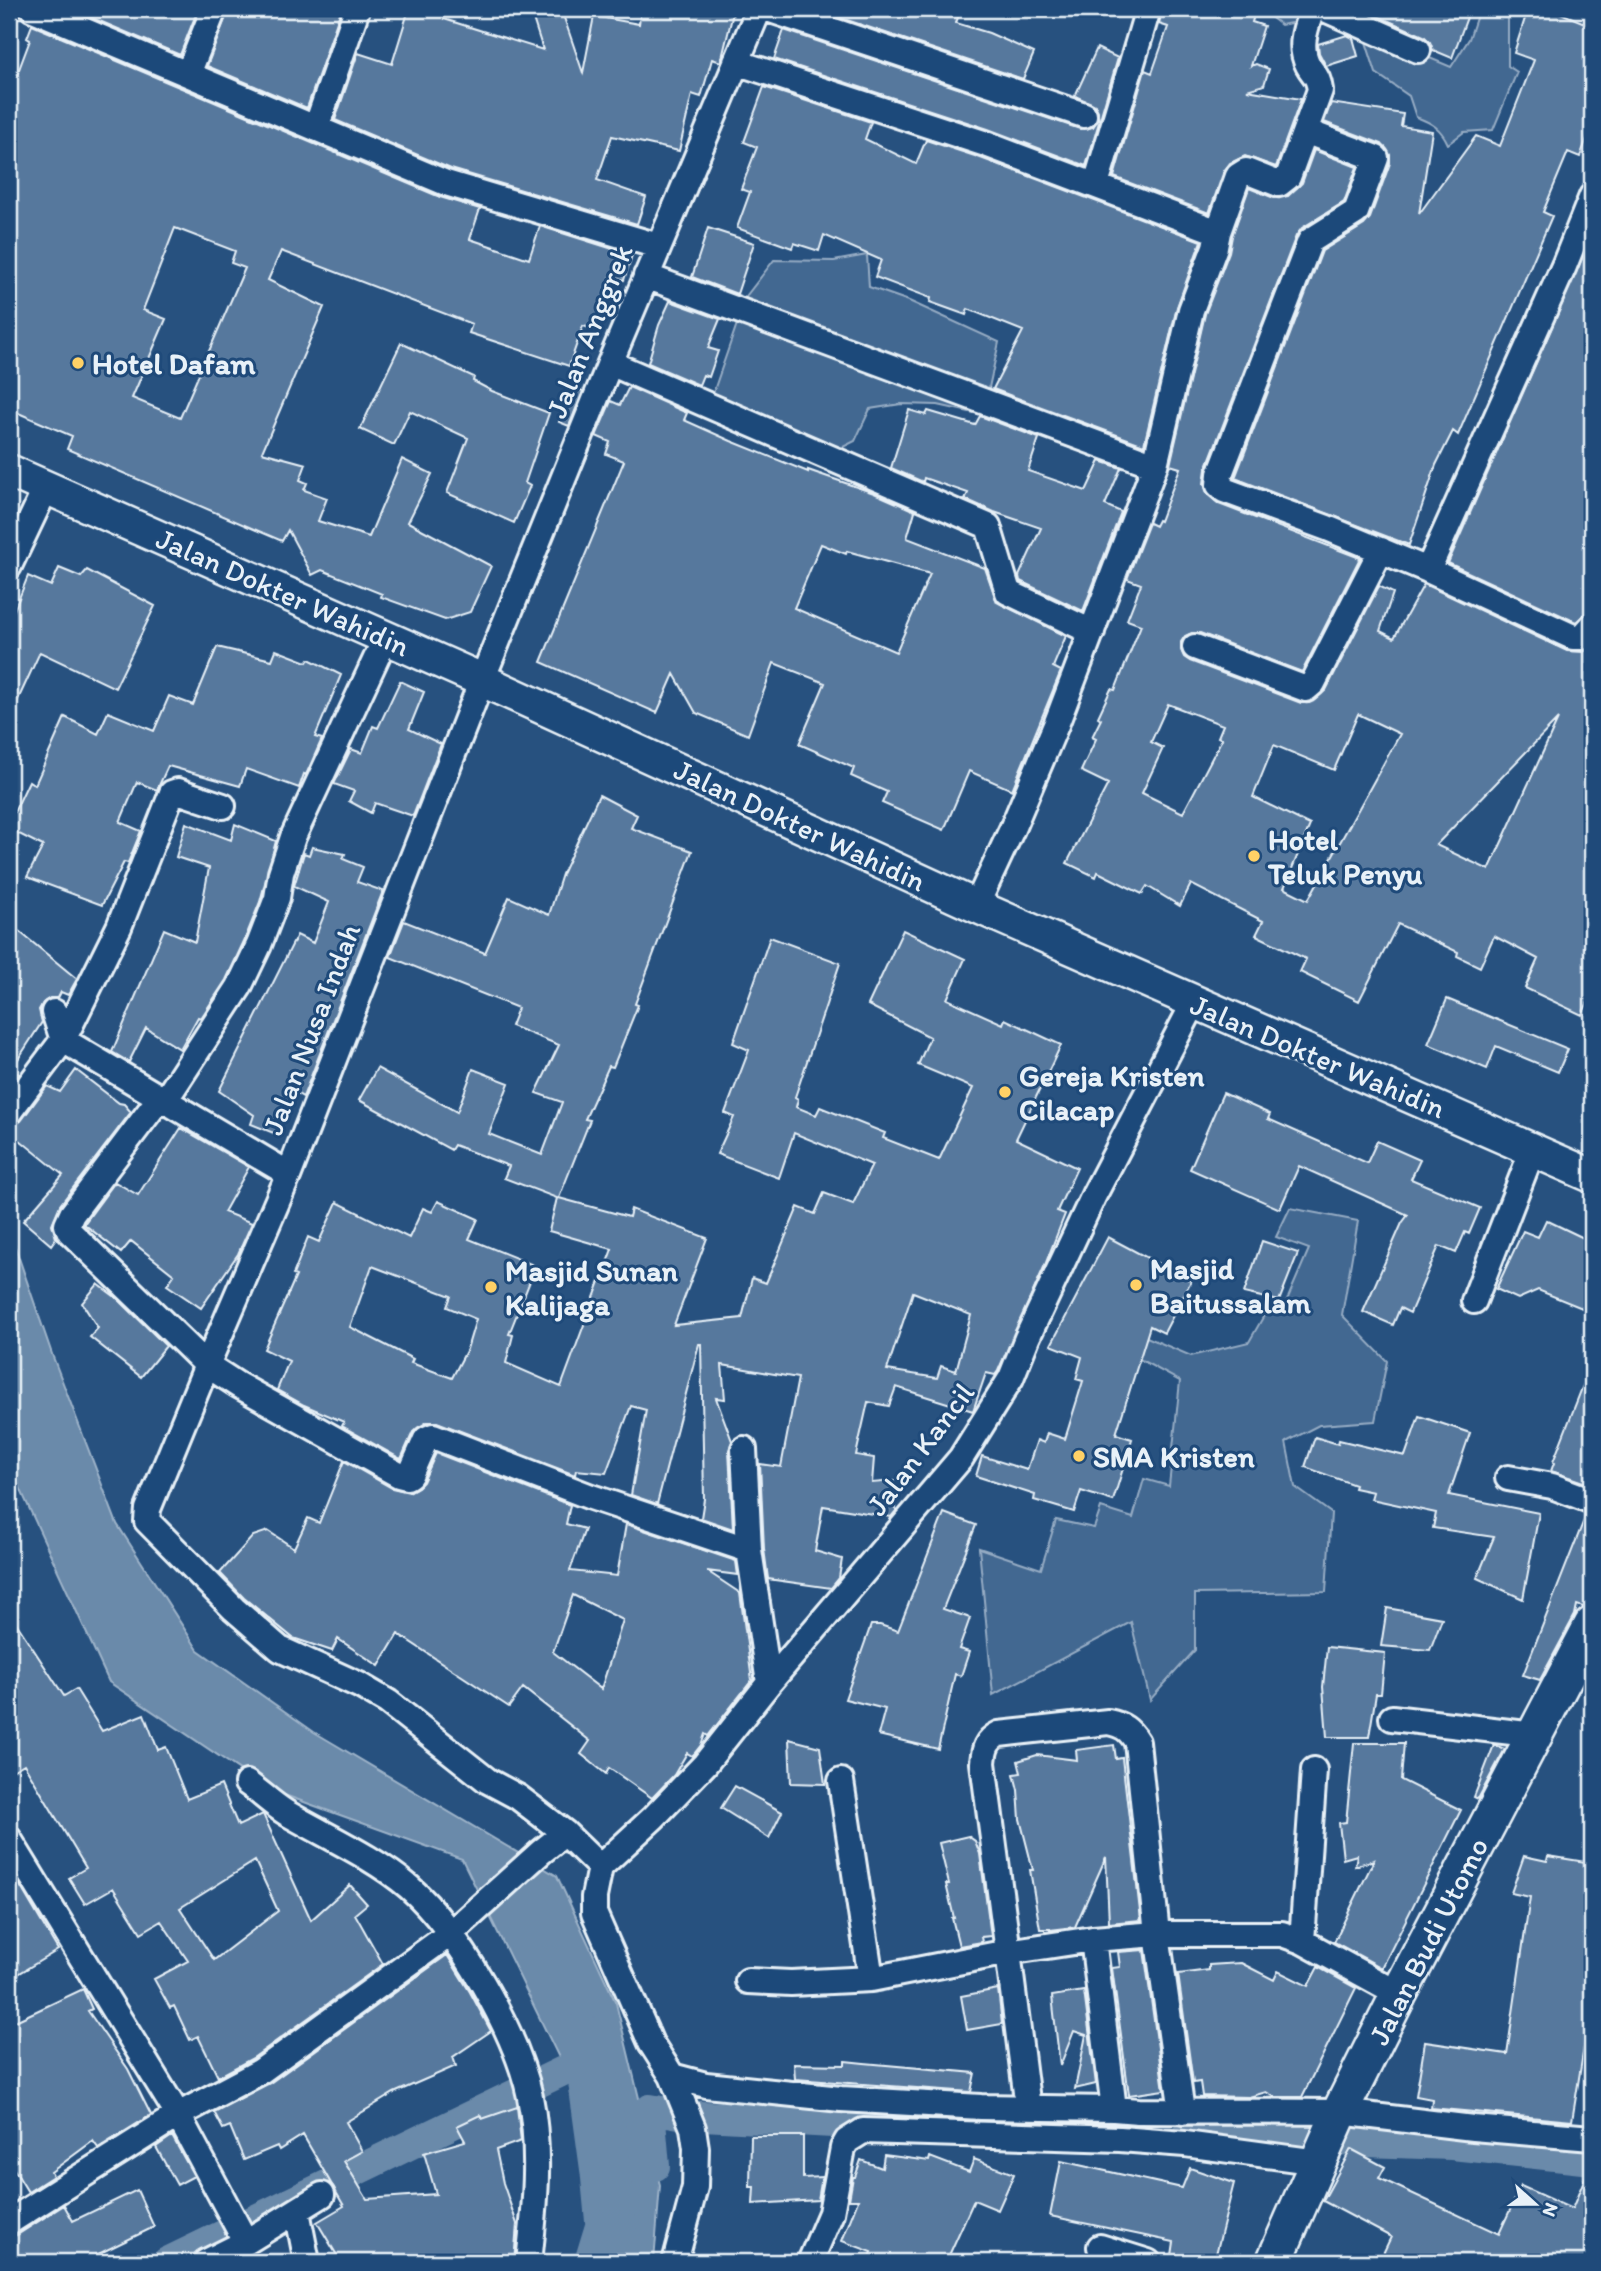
<svg xmlns="http://www.w3.org/2000/svg" width="1601" height="2271" font-family="Itim,sans-serif">
  <style>
    .green { fill: #436891; stroke: #96acc4; stroke-width: 2 }
    .water { fill: #6b8aaa; stroke: #9db3c9; stroke-width: 2 }
    .lines { fill: none; stroke-linecap: round; stroke-linejoin: round }
    .canal { stroke: #6b8aaa; stroke-width: 30 }
    .river { stroke: #6b8aaa; stroke-width: 51 }
    .building { fill: #57789d; stroke: #e8f1f8; stroke-width: 2; fill-rule: evenodd }
    .minor-casing { stroke: #e8f1f8; stroke-width: 30 }
    .tertiary-casing { stroke: #e8f1f8; stroke-width: 37 }
    .secondary-casing { stroke: #e8f1f8; stroke-width: 40 }
    .minor { stroke: #1f4a7a; stroke-width: 24 }
    .tertiary { stroke: #1f4a7a; stroke-width: 32 }
    .secondary { stroke: #1f4a7a; stroke-width: 35 }
    .poi-dot { fill: #ffd166; stroke: #1f4a7a; stroke-width: 2.5 }
    .labels { text-anchor: middle; dominant-baseline: central; stroke-width: 6; stroke-linejoin: round; paint-order: stroke }
    .street-label { font-size: 30px; fill: #e8f1f8; stroke: #1f4a7a }
    .poi-label { font-size: 30px; font-weight: bold; fill: #e8f1f8; stroke: #1f4a7a; text-anchor: start }
  </style>
  <rect width="100%" height="100%" fill="#27517f"/>
  <filter id="ink" filterUnits="userSpaceOnUse"><feTurbulence type="fractalNoise" baseFrequency=".0143" numOctaves="2"/><feDisplacementMap in="SourceGraphic" scale="14" xChannelSelector="R" yChannelSelector="G"/><feConvolveMatrix kernelMatrix="1 2 1 2 8 2 1 2 1" color-interpolation-filters="sRGB"/></filter>
  <g filter="url(#ink)">
    <path class="green" d="M1265,9h158l-15,40 43,18 18,-28 8,-24 31,3v48l9,6 -24,58 -29,2 -16,12c-7,-16 -16,-21 -32,-27l-7,-21 -33,-23 -11,-34 -39,-23 -45,9 -17,-13z
      M867,255l2,32 40,14 90,41 -16,73 -45,-10 -37,-1 -31,5 -15,32 -32,16 -113,-55 37,-107 27,-35 60,1z
      M1290,1208l68,13 -16,94 45,46 -12,60 -56,4 -33,17 9,45 36,26 -5,79 -131,2v56l-45,50 -19,-78 -138,73 -14,-147 62,21 15,-49 38,8 7,-20 32,10 11,-39 25,7 11,-105 -74,-40 8,-18 77,33 58,-14 17,-30 19,-7 24,-56 -33,-12z"/>
    <path class="water" d="M9,1229l44,128 64,167 81,126 116,82 243,144 59,127 44,182 -6,77h-71l6,-12 17,-133 -41,-47 -103,-211 -194,-70 -159,-107 -100,-218z"/>
    <g class="lines">
      <path class="canal" d="M1187,2136l265,9 140,15
        M617,2171l38,-5 -5,-57 35,6 204,11
        M167,2262l398,-192 25,-15"/>
      <path class="river" d="M581,2039l9,16 16,117 5,54 -11,36"/>
    </g>
    <path class="building" d="M71,9h127l-18,46z
      M229,9l112,1 -34,98 -100,-42z
      M409,9h16l20,6 -1,4 99,31 -13,-41h31l22,64 11,-57 45,8 2,-15h93l-13,53 -9,-3 -11,38 -9,-3 -13,57 -67,-15 -15,44 49,17 -9,27 -186,-55 -116,-49 23,-67 34,11z
      M814,9h147l-5,14 33,10 45,20 -11,26z
      M1162,9h94l-4,13 12,4 -13,40 5,-2 13,5 -5,16 -17,5 54,9 -25,68 -31,-11 -15,7 -6,8 -15,42 -95,-36 31,-107 7,3 16,-46 -9,-3z
      M1361,9h109l-18,49 -19,-8 -3,-8 -6,-6z
      M1528,9h23l41,17v99l-12,32 -12,-5 -25,60 9,4 -94,219 -5,-4 -17,34 -27,80 -174,-67 87,-227 42,-26 6,-7 20,-55v-8l-8,-11 -58,-22 7,-19 72,11 -2,12 31,5 -13,83 57,-78 24,10 34,-86 -20,-7z
      M32,25l408,172 40,12 -10,30 59,20 11,-33 92,29 -8,25 -13,-4 -17,53 -11,-3 -14,40 -100,-33 3,-9 -191,-73 -13,29 56,27 -62,145 44,12 -6,16 7,3 -3,7 23,8 -9,23 51,16 33,-78 30,15 -24,48 83,44 -21,46 -25,8 -64,-23 1,-3 -60,-24 -10,5 -24,-45 -6,11 -215,-92 5,-13 -63,-27v-313l21,-56 -3,-2zM175,228l60,23 -4,12 14,5 -65,150 -48,-20 34,-79 -23,-9z
      M784,30l296,99 13,-2 5,-8v-8l-3,-6 -20,-9 22,-48 21,10 -32,108 -98,-37 -214,-70z
      M1347,35l6,3 5,18 -32,10 -7,-13 -1,-9z
      M764,87l107,35 -6,17 51,25 10,-24 52,17 223,84 -24,66 -33,138 -151,-56 30,-58 -55,-22 -2,6 -36,-13 1,-4 -56,-21 6,-17 -57,-25 -5,16 -25,-8 -2,5 -55,-20 13,-36 -9,-3 16,-42 -13,-5z
      M1314,150l43,17 -13,35 -42,26 -6,8 -90,233 -2,15 4,11 11,9 141,54 -58,114 -102,-39h-8l-7,3 -4,6v8l3,7 6,4 111,42h8l17,-13 53,-104 14,7 -13,38 14,7 30,-54 143,67 16,1 9,-4v345l-10,22 -57,-27 13,-29 -44,-23 -14,31 -23,-11 1,-4 -60,-28 -39,77 -59,-29 6,-13 -50,-24 7,-14 -72,-37 -11,22 -33,-20 -5,8 -44,-22 -2,5 -29,-14 41,-79 -27,-13 15,-32 -4,-2 9,-18 -3,-2 13,-28 4,1 26,-65 -14,-5 14,-36 -14,-5 22,-56 6,3 3,-6 2,1 20,-53 -10,-3 35,-151 24,-62 3,-16 17,-48 25,10 14,-2 14,-13zM1168,704l55,21 -5,12 4,2 -39,74 -41,-20 21,-45 -12,-6zM1358,714l42,20 -92,166 -24,-12 26,-63 -57,-28 21,-52 60,25zM1558,719l-69,151 -53,-25z
      M708,228l46,15 -17,51 -45,-17z
      M1592,236v376h-5l-11,10 -128,-59z
      M670,301l50,18 -12,29 10,3 -9,26 -6,-2 -4,10 -51,-22 11,-38z
      M401,343l73,34 -1,4 19,10 57,22 -24,70 5,3 -16,37 -67,-30 21,-55 -58,-27 -16,34 -34,-16z
      M573,387l10,4 -14,35 -10,-4z
      M629,387l58,26 -3,7 47,21 77,31v-2l66,23 41,18 -8,27 78,30 12,34 69,34 -13,31 8,4 -49,119 -43,-19 -25,59 -62,-27 5,-11 -36,-16 3,-8 -55,-24 26,-61 -51,-20 -26,72 -52,-22 -22,-39 -17,39 -116,-51 83,-201 -18,-7 4,-12 -14,-6 15,-35 9,4zM821,544l25,10 1,-3 83,23 -34,78 -102,-44z
      M909,410l17,5 2,-4 47,14 5,-9 59,22 -11,33 58,20 14,-30 21,7 -16,37 16,7 -38,99 -63,-30 -1,-5 22,-48 -47,-16 -29,-13 3,-6 -44,-15 -1,4 -32,-14z
      M59,568l22,9 6,-7 68,36 -40,82 -75,-36 -31,67v-96l19,-47 23,10z
      M217,647l55,13 4,-10 31,12 2,-3 32,16 -26,62 7,2 -16,36 -2,-1 -5,14 -53,-19 -6,17 -72,-20 -11,24 -20,-8 -17,40 21,9 -13,32 -4,-1 -22,43 -75,-28 16,-31 -34,-17v-6l20,-42 6,4 30,-68 33,17 10,-22 46,19 15,-35 24,9z
      M400,681l24,11 -15,37 32,15 -28,72 -38,-13 -4,10 -22,-12 5,-10 -20,-7 17,-35 11,4 11,-27 5,2z
      M599,795l38,20 -6,13 61,23 -57,153 3,1 -25,62 -4,-1 -24,53 5,1 -31,78 70,19 2,-8 76,29 -33,87 68,-7 10,-40 14,5 32,-76 17,7 9,-21 29,11 19,-39 -78,-32 -15,45 -62,-24 17,-37 -9,-4 24,-63 -16,-7 37,-106 70,26 -45,134 3,2 -2,8 20,8 4,-8 65,26 -2,5 56,22 34,-72 -55,-23 12,-28 -62,-32 35,-75 62,29 -18,40 56,25 2,-5 56,26 -45,94 61,29 -20,43 8,3 -20,51 -47,106 -3,4 -9,-2 -13,38 -77,-24 -7,19 -21,-4 -12,53 18,3 -2,25 22,-2 2,30 -5,6 -68,-11 -8,45 27,8 -3,19 -8,10 -63,-9 -4,-30 -4,-85 21,3 17,-89 -76,-13 3,34 -9,-1 16,43 -3,9 4,79 -32,-11 3,-19 -3,-155h-2l-42,160 -26,-9 15,-85 -15,-4 -25,67 -30,-3 -1,5 -138,-53h-10l-14,10 -12,27 -59,-33 2,-4 -40,-17 -27,-15 12,-29 -25,-12 32,-73 -3,-1 15,-38 11,5 18,-40 72,36 14,-30 9,4 6,-11 40,18 -9,20 67,27 -27,68 4,1 -7,28 55,24 51,-138 -63,-18 8,-33 -53,-20 5,-12 -55,-21 -3,5 -92,-50 18,-32 80,44 16,-43 36,14 -20,51 53,21 20,-53 -26,-9 23,-48 -48,-19 7,-18 -128,-51 14,-36 81,32 24,-56 40,18 13,-41zM372,1266l79,30 -4,11 29,12 -9,30 -15,29 -41,-15 2,-4 -63,-32zM913,1292l58,23 -15,56 -15,-5 -4,12 -50,-8z
      M186,823l45,17 4,-16 41,17 -16,61 -15,37 -19,41 -25,38 -3,-1 -18,32 -34,-21 -17,34 -17,-10 52,-123 31,13 14,-74 -33,-11z
      M312,847l33,7 -2,5 20,8 -6,15 26,9 -80,206 -12,-7 -15,44 -25,-10 3,-9 -35,-24 78,-156 16,8 16,-41 -35,-16 10,-33 5,2z
      M9,923l68,56 -9,16 -7,-3 -3,6h-8l-7,5 -4,7 3,12 -31,48 8,4 -8,10 -2,-3z
      M1447,999l121,50 -10,23 -62,-26 -9,23 -59,-25z
      M76,1070l43,33 5,1 7,8 -71,93 -8,19 4,14 -5,7 -28,-24 40,-46 -53,-43 2,-6 9,-5 26,-35 13,6z
      M1223,1093l47,21 -2,5 99,44 10,-22 43,19 -9,19 69,29 -11,26 -4,-2 -9,21 -17,-7 -29,67 -10,-5 -7,17 -30,-13 39,-89 6,-8 -109,-49 -19,43 -90,-40z
      M181,1128l68,39 -25,45 28,11 -14,31 -37,54 -34,-23 7,-10 -43,-34 -10,12 -37,-29 31,-42 23,13z
      M1546,1220l46,22v70l-54,-22 -20,9 -22,-10 27,-58 15,6z
      M1108,1237l83,44 -27,52 -14,-7 -34,108 16,5 -19,62 -32,-10 -7,21 -40,-12 1,-5 -59,-19 6,-20 45,14 10,-30 7,3 3,-10 18,6 18,-58 -7,-2 6,-22 -31,-12z
      M1262,1241l36,12 -19,48 -35,-8z
      M98,1284l20,15 48,47 -25,31 -51,-40 8,-9 -16,-25z
      M1591,1365l1,1v119l-41,-14 3,-8 -1,-1z
      M1419,1416l51,17 -21,62 90,18 -16,86 -46,-21 17,-41 -61,-9 3,-15 -65,-14 2,-7 -19,-4 1,-3 -50,-18 10,-30 23,7 1,-4 66,16z
      M436,1453l134,52 -4,19 19,5 -15,42 47,5 9,-52 110,37 2,14 -31,-4 33,22 12,87 -44,56 -3,-2 -4,11 -7,9 -2,2 -5,-3 -13,22 -22,23 -43,-30 -3,6 -25,-20 9,-13 -67,-53 -14,19 -111,-73 -19,32 -41,-27 -6,12 -39,-13 -49,-40 -24,-25 33,-37 15,-5 26,17 14,-30 11,5 25,-62 48,27 17,4 9,-5 5,-5zM573,1595l50,25 -22,69 -48,-37z
      M944,1513l32,12 -33,84 27,9 -11,31 10,3 -8,24 -6,-2 -17,75 -60,-14 7,-26 -40,-10 26,-74h9l18,6z
      M1586,1515l6,1v89l-9,2 -6,-2 -2,10 -35,65 -17,-5z
      M1387,1608l55,10 -12,32 -49,-4z
      M9,1612l55,84 12,-7 26,42 42,-17 14,36 8,-3 21,52 34,-14 17,41 25,-12 48,106 39,-35 17,19 -12,10 28,50 -130,94 -35,19 -20,-41 -8,4 -16,-34 -4,2 -16,-29 34,-18 -27,-40 -20,12 -28,-45 -28,16 -16,-26 17,-10 -62,-104 -15,9zM255,1861l23,50 -64,49 -34,-52z
      M1327,1647l58,6 -4,41h-5l-7,43h-42l-4,-50z
      M789,1739l31,8 5,37 -34,-1z
      M1354,1743h50l-3,37 60,30 -79,158 -48,-26 40,-82 -19,6 2,-11 -14,4 -4,-36 7,-1z
      M1114,1745l2,14 6,-1 19,162 -32,3 -3,-66 -31,70 -25,3v-1h-10l-10,-59h3l-13,-51 -2,-29 -4,-16 7,-1 -3,-12 19,-6 40,5 -1,-10z
      M1494,1745l11,4 -27,50 -4,-2z
      M735,1786l47,26 -13,26 -48,-30z
      M968,1836l7,5 5,13 11,82 -10,1 1,5 -23,4 -7,-28h2l-8,-34h3l-10,-41z
      M1524,1856l23,5 1,-5 44,7v173l-6,-1 -14,86 -141,-13 1,-9 -16,-3 9,-54 82,12 23,-157 -19,-4z
      M9,1867l49,83 -40,24 -9,-16z
      M1144,1950l20,140 -35,5 -17,-127 8,-1 -2,-15z
      M447,1955l23,37 21,39 -38,26 3,9 -62,27 -48,29 16,29 -18,10 23,38 69,-5 -12,-41 41,-12 -8,-15 23,-11 2,4 35,-12 4,34 -25,9 7,33 14,41 -3,38h-173l-24,-40 27,-16 -41,-71 -24,15 -2,-4 -33,14 -14,-34 -7,3 -9,-17 56,-29z
      M1241,1963l33,17 4,-9 30,15 10,-19 38,21 -54,109h-27l-9,-5 -17,5 -47,-1 -2,-14 -7,1 -15,-109 31,-4v-5z
      M83,1989l9,20 -4,2 40,58 23,46 -53,33 -5,-7 -42,31 2,4 -25,16 -19,-31v-137z
      M998,1989l4,35 -35,6 -6,-34z
      M1084,1991l12,93 -21,5 11,-54 -12,-4 -14,35 -8,-70z
      M845,2061l19,2 111,10 -4,19 -176,-13 -1,-15 51,1z
      M172,2136l22,40 -17,9 -21,-38z
      M751,2136h52v42l19,-1 -4,23 -65,4 1,-17h-4z
      M1351,2149l34,18 -6,11 120,56 22,-48 51,23 20,-48v101h-213l12,-25 -68,-36z
      M884,2155l45,6 1,-4 39,15 5,-13 40,15 -16,36 -24,-10 -28,62h-61l-15,-5 2,-5 -30,-11 16,-41h-9l4,-23h2l6,-17 21,8z
      M1061,2161l121,27 8,-20 44,15 -20,79h-43l3,-20 -124,-26z
      M137,2190l17,37 -72,35h-67l-6,-10v-15l8,-2 47,-30 9,16z"/>
    <g class="lines">
      <g class="minor-casing">
        <path id="minor" d="M33,9l413,174 212,63
          M768,9l316,106
          M1325,9l93,41
          M736,62l247,81 235,89
          M188,74l26,-65
          M316,128l41,-119
          M1305,131l71,27 -20,54 -46,29 -90,233 -1,11 5,5 103,38 101,42 145,67h9l10,-11
          M1096,184l52,-175
          M646,276l509,189
          M610,363l378,163 20,66 84,40
          M9,566l37,-78
          M1428,570l136,-304 28,-70
          M1195,647l111,42 7,-6 68,-133
          M976,906l36,-77 44,-104 99,-260 36,-155 24,-63 3,-15 20,-56 8,-5 33,13 9,-7 32,-87c-2,-15 -6,-14 -12,-25 -10,-19 -2,-38 4,-56
          M54,1012l9,28 226,134
          M159,1099l-87,115 -5,11 3,7 137,133 -59,144 -1,12 87,88 46,40 79,36 29,17 100,79 30,16 47,36 35,34
          M164,1102l75,-115 20,-42 18,-47 4,-25 12,-36 93,-200
          M9,1112l54,-72 56,-113 53,-134 6,-2 45,15
          M1474,1301l59,-152
          M744,1449l5,101 20,133
          M1508,1478l44,8 40,15
          M749,1550l-158,-53 -158,-61 -7,3 -16,36 -3,2 -8,-2 -161,-90 -31,-20 82,-191 193,-494 128,-317 149,-354
          M1392,1718l144,17
          M841,1781l30,198 137,-27 -25,-189c1,-13 3,-23 16,-29l109,-12c15,3 21,7 29,20l20,192 25,178
          M247,1783c13,9 25,21 38,29 39,23 89,45 124,75 49,43 108,146 121,210 11,54 5,111 -1,165
          M9,1839l169,276 65,122 3,5 -40,20
          M600,1867l53,-49 52,-54 64,-81 192,-225 50,-80 16,-40 67,-143 100,-192
          M600,1867l-6,30v16l57,130 21,33 21,52 3,20 -1,39 -20,75
          M1093,1939l21,170
          M1302,1941l12,-171
          M748,1981l43,2 80,-4
          M672,2076l34,9 135,14 140,8 133,2 24,2 202,1 133,16 119,10
          M1028,2108l-20,-156 85,-13 64,-5h125l20,7 97,53
          M297,2211l10,51
          M9,2222l169,-107 83,-44 190,-138 90,-81 24,-19
          M246,2242l76,-47
          M1100,2247l48,15
          M810,2262l21,-49 12,-65 4,-7 16,-10 257,8 65,5 133,18"/>
      </g>
      <g class="tertiary-casing">
        <path id="tertiary" d="M9,471l473,209 494,226 616,270"/>
      </g>
      <g class="secondary-casing">
        <path id="secondary" d="M1274,2262l66,-150 59,-118 193,-369"/>
      </g>
      <use href="#minor" class="minor"/>
      <use href="#tertiary" class="tertiary"/>
      <use href="#secondary" class="secondary"/>
    </g>
  </g>
  <g class="poi-dot">
    <circle cx="78" cy="363" r="7"/>
    <circle cx="1254" cy="856" r="7"/>
    <circle cx="1005" cy="1092" r="7"/>
    <circle cx="1136" cy="1285" r="7"/>
    <circle cx="491" cy="1287" r="7"/>
    <circle cx="1079" cy="1456" r="7"/>
  </g>
  <g class="labels">
    <g class="street-label">
      <text transform="translate(589 331) rotate(-68)">Jalan Anggrek</text>
      <text transform="translate(283 592) rotate(24)">Jalan Dokter Wahidin</text>
      <text transform="translate(800 825) rotate(25)">Jalan Dokter Wahidin</text>
      <text transform="translate(311 1029) rotate(-69)">Jalan Nusa Indah</text>
      <text transform="translate(1318 1056) rotate(23)">Jalan Dokter Wahidin</text>
      <text transform="translate(920 1449) rotate(-53)">Jalan Kancil</text>
      <text transform="translate(1428 1941) rotate(-63)">Jalan Budi Utomo</text>
    </g>
    <g class="poi-label">
      <text x="92" y="363">Hotel Dafam</text>
      <text x="1268" y="839">Hotel<tspan x="1268" dy="34">Teluk Penyu</tspan></text>
      <text x="1019" y="1075">Gereja Kristen<tspan x="1019" dy="34">Cilacap</tspan></text>
      <text x="1150" y="1268">Masjid<tspan x="1150" dy="34">Baitussalam</tspan></text>
      <text x="505" y="1270">Masjid Sunan<tspan x="505" dy="34">Kalijaga</tspan></text>
      <text x="1093" y="1456">SMA Kristen</text>
    </g>
  </g>
  <rect width="1601" height="2271" fill="none" stroke="#1f4a7a" stroke-width="35"/>
  <rect x="18" y="18" width="1566" height="2236" fill="none" stroke="#e8f1f8" stroke-width="2.5" filter="url(#ink)"/>
  <g transform="translate(1535 2204) rotate(111)" stroke="#1f4a7a" stroke-width="5" paint-order="stroke">
  <path d="M0-5L12 26L0 18L-12 26Z" fill="#e8f1f8"/>
  <text y="-10" font-size="19" font-weight="bold" text-anchor="middle" fill="#e8f1f8">N</text>
  </g>
</svg>
